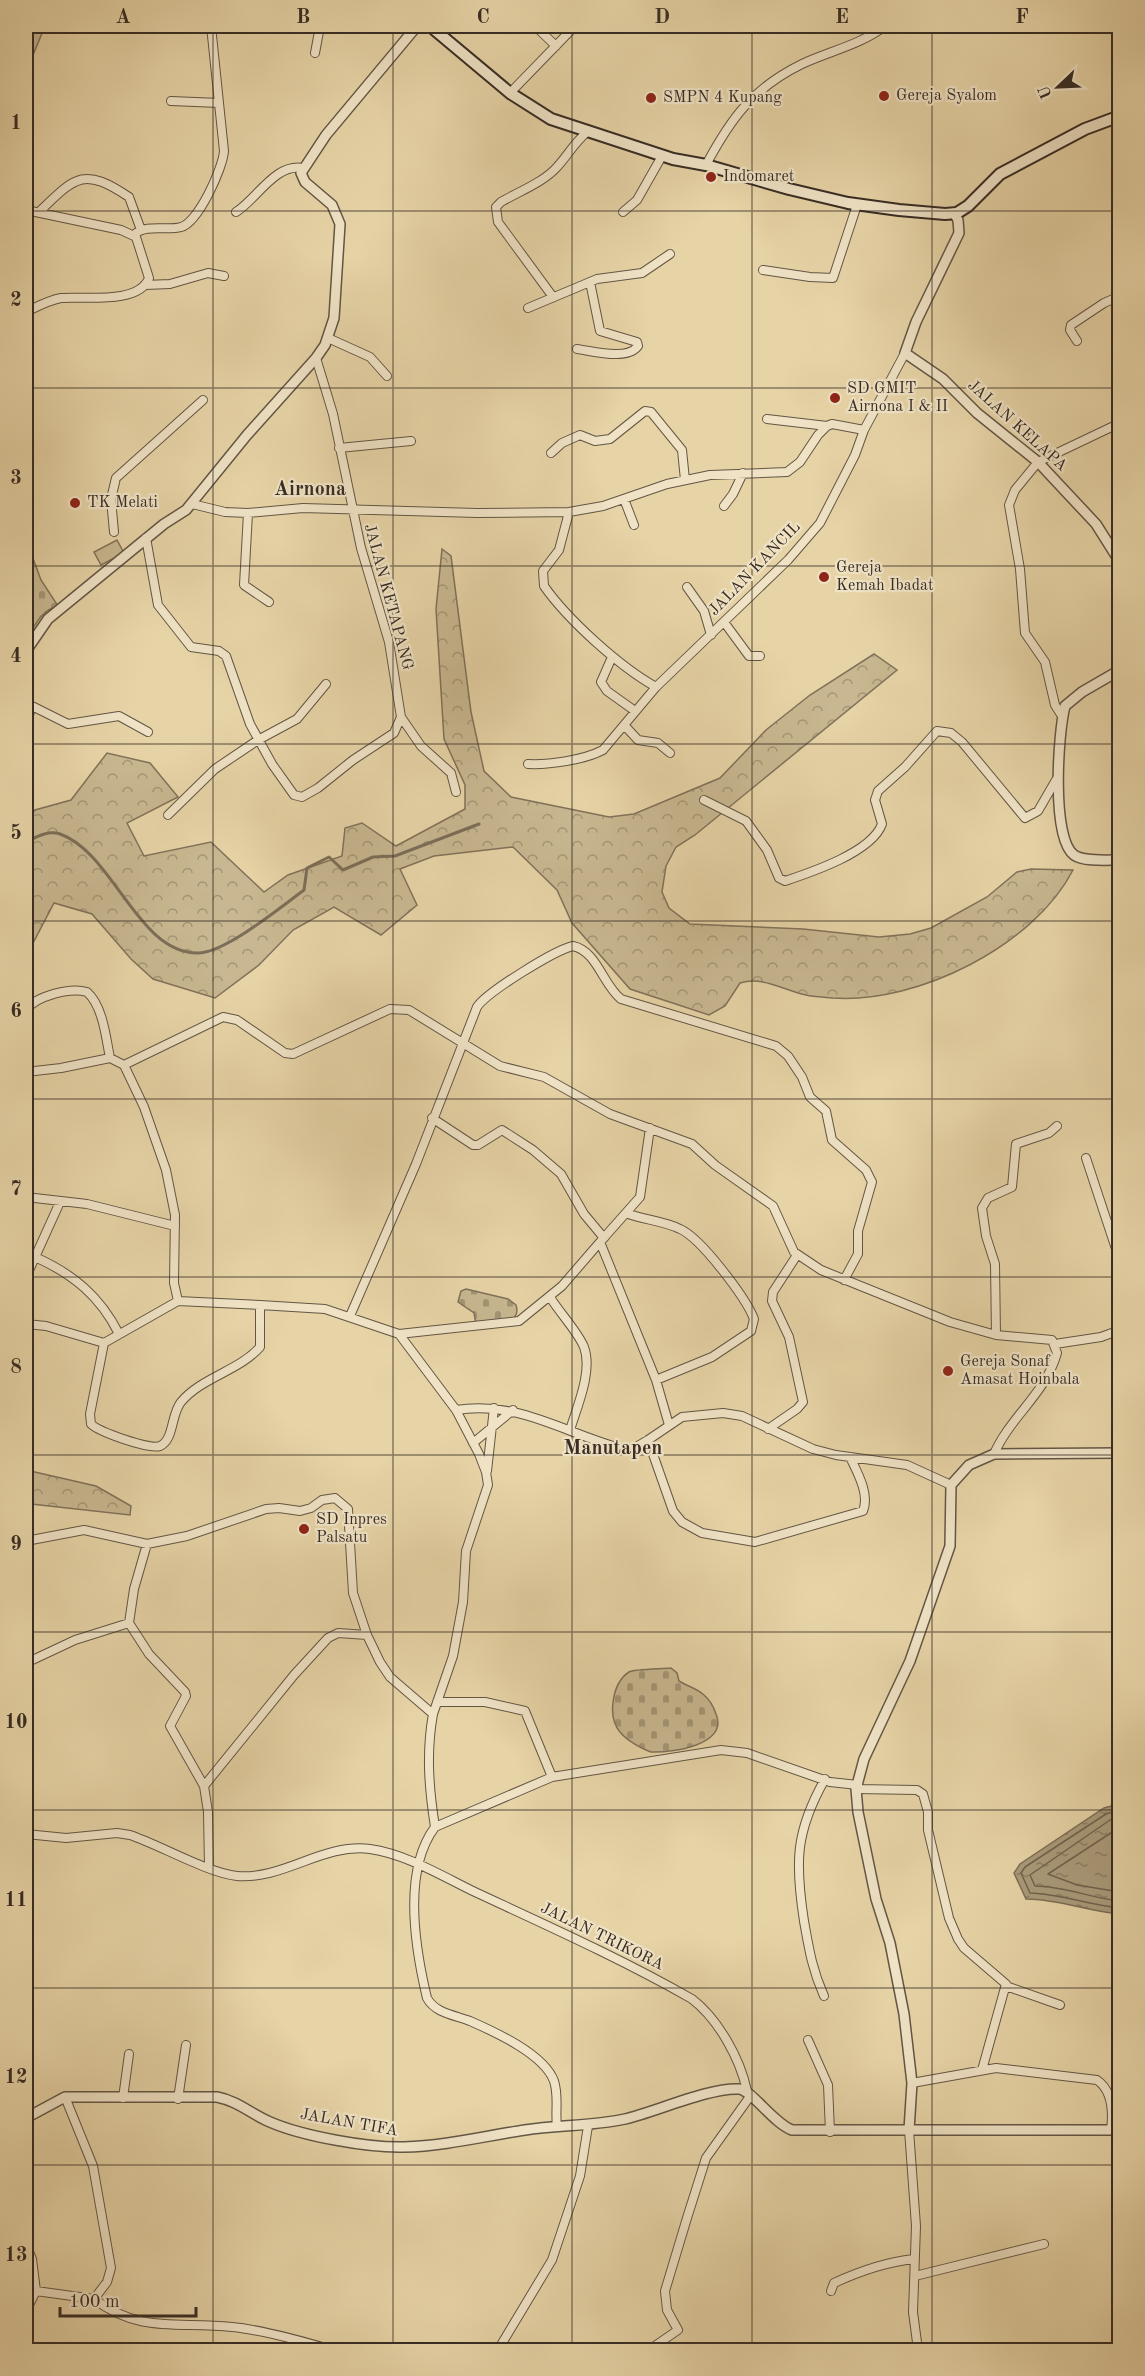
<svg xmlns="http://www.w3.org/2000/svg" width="1145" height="2376" font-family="'Old Standard TT',serif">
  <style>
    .forest { fill: url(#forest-crowns); stroke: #80725a; stroke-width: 1.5 }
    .cemetery { fill: url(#cemetery-stones); stroke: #80725a; stroke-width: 1.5 }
    .pitch { fill: #c8b790; stroke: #80725a; stroke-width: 1.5 }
    .water { fill: url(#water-ripples); stroke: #7c6e58; stroke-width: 1.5 }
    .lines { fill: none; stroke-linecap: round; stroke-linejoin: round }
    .shore { stroke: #70634f; stroke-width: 1.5 }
    .stream { stroke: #7c6e58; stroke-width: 3 }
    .minor-casing { stroke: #635644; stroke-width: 10 }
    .tertiary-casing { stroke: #635644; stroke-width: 12 }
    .secondary-casing { stroke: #372c24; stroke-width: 14 }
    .minor { stroke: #efe2c5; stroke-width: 8 }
    .tertiary { stroke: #efe2c5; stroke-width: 9 }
    .secondary { stroke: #efe2c5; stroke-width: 10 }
    .grid { fill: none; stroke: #372c24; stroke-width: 1.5; stroke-opacity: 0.55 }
    .poi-dot { fill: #8f2418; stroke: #efe2c5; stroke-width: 2 }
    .labels { text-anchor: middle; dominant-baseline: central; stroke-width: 4.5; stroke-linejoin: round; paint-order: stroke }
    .poi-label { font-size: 16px; fill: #372c24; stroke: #efe2c5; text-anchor: start }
    .street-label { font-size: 16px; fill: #372c24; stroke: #efe2c5 }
    .quarter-label { font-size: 20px; font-weight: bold; fill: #372c24; stroke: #efe2c5 }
    .neatline { fill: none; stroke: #372c24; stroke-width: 2 }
    .grid-label { font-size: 20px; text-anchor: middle; font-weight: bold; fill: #372c24 }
  </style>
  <defs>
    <pattern id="forest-crowns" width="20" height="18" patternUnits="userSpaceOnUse" patternTransform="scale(1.5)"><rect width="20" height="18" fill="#c8b790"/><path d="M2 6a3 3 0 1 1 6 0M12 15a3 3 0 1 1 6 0" fill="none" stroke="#a39575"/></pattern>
    <pattern id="cemetery-stones" width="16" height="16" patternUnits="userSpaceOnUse" patternTransform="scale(1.5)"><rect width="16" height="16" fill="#c8b790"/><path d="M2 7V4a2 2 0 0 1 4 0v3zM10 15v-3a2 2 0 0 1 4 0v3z" fill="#a39575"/></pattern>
    <pattern id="water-ripples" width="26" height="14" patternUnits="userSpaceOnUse" patternTransform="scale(1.5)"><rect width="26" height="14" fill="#aa9a7a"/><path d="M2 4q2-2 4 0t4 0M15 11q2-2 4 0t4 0" fill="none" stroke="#8b7e64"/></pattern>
  </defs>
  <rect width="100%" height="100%" fill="#e6d3a6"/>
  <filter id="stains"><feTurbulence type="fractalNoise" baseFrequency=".00333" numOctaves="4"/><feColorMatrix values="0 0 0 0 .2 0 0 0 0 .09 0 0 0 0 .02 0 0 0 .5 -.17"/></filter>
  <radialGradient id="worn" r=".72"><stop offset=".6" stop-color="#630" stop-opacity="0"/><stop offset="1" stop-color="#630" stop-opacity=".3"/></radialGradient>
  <path class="forest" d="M26,26h19l-19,46z
    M442,549l9,7 20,156 13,59 27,26 98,20 25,-3 86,-36 46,-48 44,-35 64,-41 23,16 -202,165 -19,12 -10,19 -4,26 7,16 21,16 113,5 76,8 31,-3 21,-6 56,-31 30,-25 14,-3 42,1c-39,76 -156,134 -240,128 -9,-1 -18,-1 -27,-3 -24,-5 -42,-19 -66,-12l-15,23 -16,9 -79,-26 -58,-66 -15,-33 -44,-43 -79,9 -34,13 17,36 -36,30 -47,-28 -41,23 -34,35 -44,33 -62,-19 -22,-20 -39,-45 -38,-11 -22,42 -6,5v-128l9,-12 36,-10 36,-47 43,10 28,34 -51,26 17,33 67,-14 53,50 24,-17 54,-19 3,-28 17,-5 34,23 69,-37v-24l-21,-46 -8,-130z
    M26,1470l70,16 35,20 -1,9 -99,-11 -5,-3z"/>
  <path class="cemetery" d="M31,553l10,27 17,26c-17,4 -23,20 -32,33v-85z
    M466,1289l42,10 8,6c2,7 1,11 -6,16l-34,3 -2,-11 -16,-11 3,-11z
    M671,1668l6,5 2,8c8,5 19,8 25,14 6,5 10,13 12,19 13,31 -44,39 -65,38 -9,-3 -25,-12 -31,-20 -13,-15 -8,-49 9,-60 5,-3 33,-3 42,-4z"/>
  <path class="pitch" d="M117,540l7,13 -23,12 -7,-13z"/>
  <path class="water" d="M1119,1804v110c-32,-3 -61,-15 -93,-15l-12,-26 6,-9 84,-56z"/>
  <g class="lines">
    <path class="shore" d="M1120,1810l-14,4 -81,53 -4,6 9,20c31,1 59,12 90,15
      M1120,1818l-10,2 -80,55 5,11c29,0 55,12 85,15
      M1120,1827l-72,47 29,11 43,7"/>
    <path class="stream" d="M26,842c10,-5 22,-12 34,-8 54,19 78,121 139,119 27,-1 82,-46 105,-63l3,-22 22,-11 14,13 30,-13 22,-1 84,-32"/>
    <g class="minor-casing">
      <path id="minor" d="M535,26l21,20
        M315,53l5,-27
        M510,93l65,-67
        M171,101l48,2
        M706,165c25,-47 47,-77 96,-101 28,-13 58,-19 83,-38
        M26,210l95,20 13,6
        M40,211c36,-35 44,-44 89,-14l12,33
        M236,212c21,-13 39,-49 67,-44
        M623,212l14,-12 25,-44
        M763,270l47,7 23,1 24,-73
        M145,285l25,-1 38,-11 16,3
        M553,297l-55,-75 -2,-15 5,-5c17,-10 43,-20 56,-35 12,-13 16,-23 31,-36
        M528,308l69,-29 45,-6 28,-19
        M26,312c10,-5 23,-12 35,-14 21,-2 78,7 88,-20l-14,-44c11,-10 32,-3 46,-7 17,-4 42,-59 43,-76l-13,-125
        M328,338l42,19 17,19
        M1077,341l-7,-11 1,-5 33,-22 16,-7
        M577,349c16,2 50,12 61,-3l-1,-4 -37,-11 -10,-49
        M767,419l60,7
        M339,448l72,-7
        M551,453l11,-10 18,-8 15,6 15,-2 35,-28 6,1 31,38 3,30
        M624,499l10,26
        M192,504l33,8 23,1 55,-5 174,5 92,-1 34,-6 64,-22 43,-9 77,-3 13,-10 18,-27 9,-9 5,-2 32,6
        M724,506l9,-12 10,-21
        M569,512l-10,38 -16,21 1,15c24,34 76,81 112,101
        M248,513l-4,72 25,17
        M114,532l-3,-33 5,-21 87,-78
        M146,538l12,67 33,42 28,4 7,5 24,68 22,40 22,31 8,2 16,-9 35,-28 41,-27 7,-16 -12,-75 -28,-94 -28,-134 -17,-56
        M687,587l17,24 7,24
        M724,622l25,34h11
        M612,657l-11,25 6,9 28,20
        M26,703l42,21 51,-8 29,16
        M1062,716l-7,-11 -10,-43 -20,-29 -5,-64 -11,-64 6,-15 23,-28 82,-39
        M401,717l20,29 30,27 5,19
        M624,725l14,15 20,3 12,10
        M26,728l5,-21
        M528,764c21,1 56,-4 75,-14l53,-63 132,-127 32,-37 35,-68 9,-25 41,-77
        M704,800l42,21 21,29 12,28 6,3c27,-9 87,-29 97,-57l-7,-24 3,-9 27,-24 32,-36 14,2 11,9 63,76 13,-7 18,-31
        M168,815l47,-46 43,-29 39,-21 29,-35
        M26,1010c10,-14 44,-23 61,-18 16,14 19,46 23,66
        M124,1065l99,-48 14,3 48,33 8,1 97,-45 19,1 91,56 44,11 66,37 82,30 23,21 58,41 21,46 27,18 129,52 46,13 56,5 5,13c-11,40 -47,64 -63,101
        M26,1072l35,-4 49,-10 14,7 20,42 22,63 9,45 -1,68 4,18 82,4
        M432,1118l41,27h5l24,-15 31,20 28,24 23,40 20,24
        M1086,1158l34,103
        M26,1197l61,7 88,22
        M626,1213c18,7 38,8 54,16 21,9 66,69 74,90l-3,12 -39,26 -56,23
        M601,1241l39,-44 10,-69
        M35,1257c38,17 65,39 84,77
        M26,1277l34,-75
        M550,1297c9,15 28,35 34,50 9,24 -7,60 -14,83
        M350,1316l66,-152 61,-157c10,-15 78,-57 96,-61 24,5 30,39 48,53l155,47 12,10 14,21 8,20 16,14 6,29 34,30 6,12 -14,49v23l-14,26
        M26,1324l20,2 58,17
        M399,1334l120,-13 43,-35 38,-44 56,138 13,45
        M996,1335l-1,-71 -9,-28 -4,-28 6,-10 24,-11 4,-43 33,-11 8,-7
        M104,1343l-14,71 1,10c8,8 59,26 69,22 14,-6 11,-32 21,-44 21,-25 58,-31 79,-55v-42l65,4 74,25 57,76 23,44 7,18 2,13 -22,66 -3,51 -10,54 -20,58
        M104,1343l74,-42
        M1055,1344l46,-7 19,-7
        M456,1410c62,-10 110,24 167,39l13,-2 12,-7 25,71 9,11 20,11 53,9 108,-31c7,-17 -6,-39 -13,-54
        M768,1429l29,-20 6,-7 -14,-65 -17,-36 1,-9 24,-37
        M648,1440l34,-23 41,-4 19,3 71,33 23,6 71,10 44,20
        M473,1443l40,-33
        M487,1471l7,-63
        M26,1541l58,-11 63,14 40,-8 79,-27 13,-1 21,3 11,-3 11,-8 13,-2 13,11 5,84 14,42 13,27 10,15 43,37c-7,39 -4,75 2,113
        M129,1623l20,31 36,38 1,4 -16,30 34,60 4,26 1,56
        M26,1663l49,-23 54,-17 5,-34 13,-45
        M437,1702h48l40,9 27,66
        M204,1786l90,-111 34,-37 10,-5 29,2
        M856,1789l61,1 6,4 5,18v18l21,88 9,21 6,9 42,36 -24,86
        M26,1834l40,4 51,-5 13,2c30,10 78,38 107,41 46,4 86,-33 133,-27 36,5 72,27 105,43 73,34 147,67 217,107 26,20 48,59 55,92
        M1006,1986l54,19
        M824,1996c-12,-27 -15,-47 -20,-75 -9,-58 -9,-89 21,-142
        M808,2040l20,45 2,47
        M912,2083l84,-15 101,12c16,11 16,34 14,50
        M123,2098l6,-44
        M178,2099l8,-54
        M557,2127c-2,-16 2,-31 -3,-46 -10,-27 -59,-49 -84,-60 -16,-6 -35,-8 -43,-23 -12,-50 -25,-127 8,-171l117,-50 169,-27 26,3 83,29 28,3
        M909,2130l7,96 -3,86 5,38
        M26,2245l6,14 4,32
        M915,2276l129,-32
        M831,2291l3,-8c26,-12 52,-21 80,-24
        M94,2299c46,35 85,22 138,28 31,3 70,14 100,23
        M26,2311l10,-20 58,8 13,-17 4,-14 -18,-102 -28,-69
        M498,2350l54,-90 28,-84 8,-50
        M649,2350l29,-20 -11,-20 -2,-19 22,-73 19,-60 45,-63"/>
    </g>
    <g class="tertiary-casing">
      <path id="tertiary" d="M954,213l4,7 1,13 -43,89 -11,31 38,26 34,34 61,49 58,62 24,38
        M26,651l22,-32 116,-95 22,-14 61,-75 69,-77 9,-13 9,-27 6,-94 -8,-19 -27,-23 -4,-9 25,-38 91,-109
        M1120,670l-38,22 -17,14c-7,27 -14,132 9,149 10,7 33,5 46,5
        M26,2118l39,-21h152c21,4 34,17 53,25 32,14 98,26 134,25 41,-1 81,-11 121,-17 34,-5 67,-4 100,-11 30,-7 86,-32 114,-30 13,1 34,34 53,41h328
        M909,2130l3,-47 -8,-69 -14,-71 -14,-44 -18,-87 -2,-23 8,-30 46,-98 40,-115 1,-61 18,-20 25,-11 126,-1"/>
    </g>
    <g class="secondary-casing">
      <path id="secondary" d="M430,26l80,67 41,26 122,40 33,6 83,24 59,14 51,7 46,4 12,-1 11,-7 32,-32 85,-45 35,-13"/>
    </g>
    <use href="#minor" class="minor"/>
    <use href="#tertiary" class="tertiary"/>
    <use href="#secondary" class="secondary"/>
  </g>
  <path class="grid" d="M213,26v2324M393,26v2324M572,26v2324M752,26v2324M932,26v2324M26,211h1094M26,388h1094M26,566h1094M26,744h1094M26,921h1094M26,1099h1094M26,1277h1094M26,1455h1094M26,1632h1094M26,1810h1094M26,1988h1094M26,2165h1094"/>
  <g class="poi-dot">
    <circle cx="884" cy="96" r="6"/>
    <circle cx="651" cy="98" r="6"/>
    <circle cx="711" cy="177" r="6"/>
    <circle cx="835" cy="398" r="6"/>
    <circle cx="75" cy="503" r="6"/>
    <circle cx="824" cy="577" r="6"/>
    <circle cx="948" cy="1371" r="6"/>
    <circle cx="304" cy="1529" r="6"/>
  </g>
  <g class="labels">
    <g class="poi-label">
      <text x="896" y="96">Gereja Syalom</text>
      <text x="663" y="98">SMPN 4 Kupang</text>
      <text x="723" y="177">Indomaret</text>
      <text x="847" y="389">SD GMIT<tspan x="847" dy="18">Airnona I &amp; II</tspan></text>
      <text x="87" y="503">TK Melati</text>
      <text x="836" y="568">Gereja<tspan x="836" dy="18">Kemah Ibadat</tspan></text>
      <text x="960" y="1362">Gereja Sonaf<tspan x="960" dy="18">Amasat Hoinbala</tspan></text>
      <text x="316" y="1520">SD Inpres<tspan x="316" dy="18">Palsatu</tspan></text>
    </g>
    <g class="street-label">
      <text transform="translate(1017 426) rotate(42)">JALAN KELAPA</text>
      <text transform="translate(755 569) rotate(-46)">JALAN KANCIL</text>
      <text transform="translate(388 597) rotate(75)">JALAN KETAPANG</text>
      <text transform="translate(602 1937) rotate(26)">JALAN TRIKORA</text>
      <text transform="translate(349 2123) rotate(10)">JALAN TIFA</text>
    </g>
    <g class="quarter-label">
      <text x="310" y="490">Airnona</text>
      <text x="613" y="1449">Manutapen</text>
    </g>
  </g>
  <rect width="1145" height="2376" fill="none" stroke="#e6d3a6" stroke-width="66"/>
  <g transform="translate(1058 87) rotate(247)" stroke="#efe2c5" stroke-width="4.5" paint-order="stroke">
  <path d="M0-4.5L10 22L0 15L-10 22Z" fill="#372c24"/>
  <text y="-9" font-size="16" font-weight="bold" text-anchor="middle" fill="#372c24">U</text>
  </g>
  <path d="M60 2307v9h136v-9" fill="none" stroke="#372c24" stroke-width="3"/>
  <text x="69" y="2307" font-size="18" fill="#372c24" stroke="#efe2c5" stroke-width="4.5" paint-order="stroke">100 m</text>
  <rect x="33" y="33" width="1079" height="2310" class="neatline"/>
  <g class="grid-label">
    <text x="123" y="23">A</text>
    <text x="303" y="23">B</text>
    <text x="483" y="23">C</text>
    <text x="662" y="23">D</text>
    <text x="842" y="23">E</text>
    <text x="1022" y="23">F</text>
    <text x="16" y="129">1</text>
    <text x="16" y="306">2</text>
    <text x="16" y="484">3</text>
    <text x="16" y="662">4</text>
    <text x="16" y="839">5</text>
    <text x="16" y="1017">6</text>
    <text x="16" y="1195">7</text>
    <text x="16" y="1373">8</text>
    <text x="16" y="1550">9</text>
    <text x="16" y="1728">10</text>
    <text x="16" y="1906">11</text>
    <text x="16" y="2083">12</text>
    <text x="16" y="2261">13</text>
  </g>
  <rect width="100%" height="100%" filter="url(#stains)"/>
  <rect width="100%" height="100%" fill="url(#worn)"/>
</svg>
